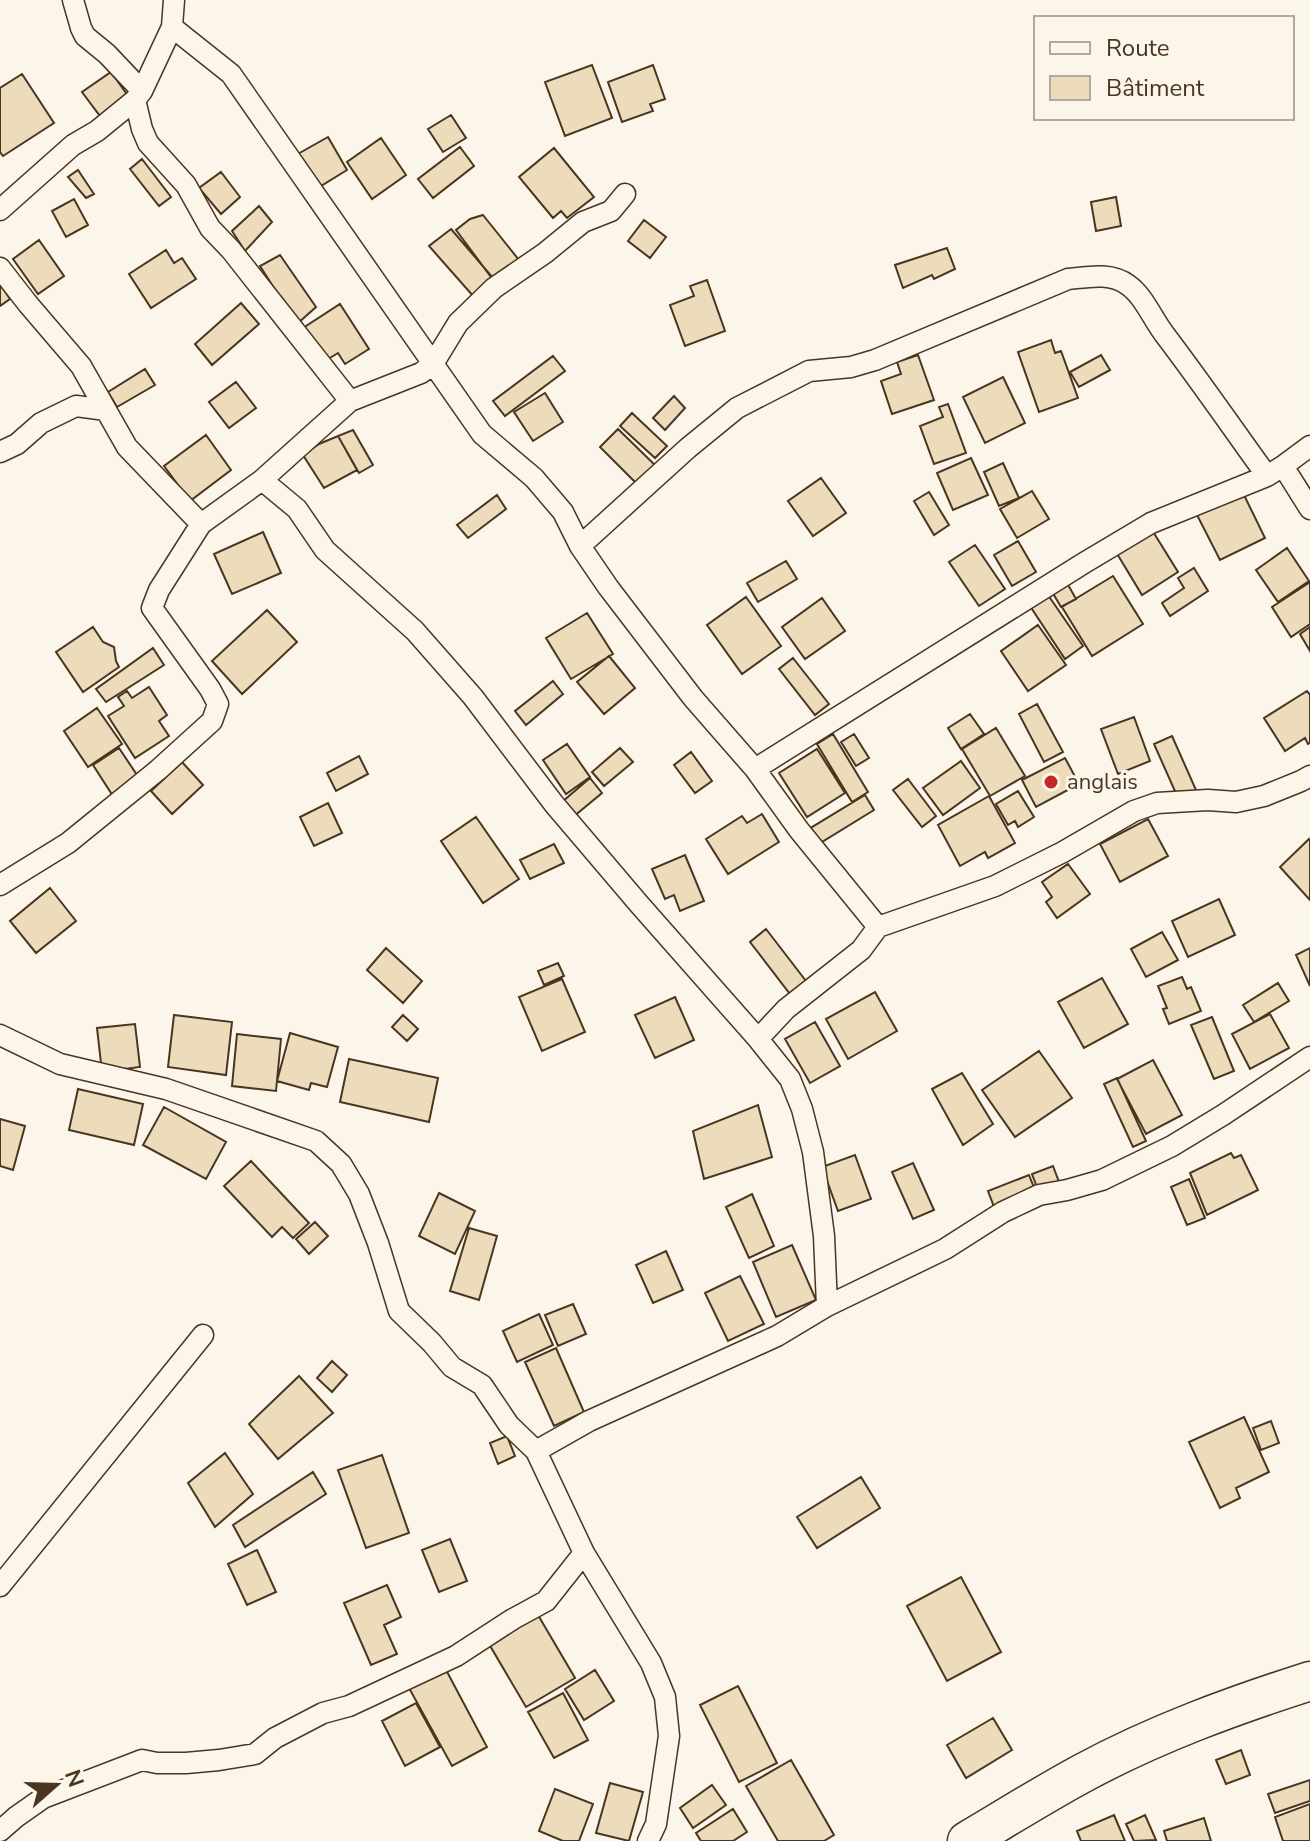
<svg xmlns="http://www.w3.org/2000/svg" width="1310" height="1841" font-family="'Nunito Sans',sans-serif">
  <style>
    .building { fill: #ecdcbc; stroke: #4a3520; stroke-width: 2 }
    .lines { fill: none; stroke-linecap: round; stroke-linejoin: round }
    .street-casing { stroke: #4a3520; stroke-width: 23 }
    .highway-casing { stroke: #4a3520; stroke-width: 41 }
    .street { stroke: #fbf6e9; stroke-width: 20 }
    .highway { stroke: #fbf6e9; stroke-width: 38 }
    .poi-dot { fill: #c62828; stroke: #fbf6e9; stroke-width: 3 }
    .labels { text-anchor: middle; dominant-baseline: central; stroke-width: 6; stroke-linejoin: round; paint-order: stroke }
    .poi-label { font-size: 22px; fill: #4a3520; stroke: #fbf6e9; text-anchor: start }
  </style>
  <rect width="100%" height="100%" fill="#fbf6e9"/>
  <path class="building" d="M592,65l20,53 -47,18 -20,-54z
    M653,65l12,34 -15,5 3,7 -31,11 -14,-40z
    M111,72l20,28 -28,20 -21,-28z
    M22,74l32,49 -51,33 -3,-4v-64z
    M451,115l15,23 -23,14 -15,-23z
    M328,137l19,33 -31,19 -20,-34z
    M381,138l25,37 -34,24 -25,-37z
    M460,147l14,19 -41,32 -15,-19z
    M554,148l40,49 -27,21 -6,-7 -8,7 -34,-41z
    M142,159l29,38 -12,9 -29,-37z
    M78,170l16,24 -8,4 -18,-21z
    M221,172l19,25 -19,17 -22,-26z
    M1116,197l5,29 -25,5 -5,-29z
    M74,199l14,26 -22,12 -14,-26z
    M259,206l13,16 -27,29 -13,-20z
    M483,215l36,45 -25,21 -38,-51 14,-11z
    M644,220l22,17 -16,21 -22,-17z
    M451,229l42,49 -19,19 -45,-51z
    M39,240l25,36 -26,18 -25,-35z
    M947,248l8,21 -21,10 -2,-4 -29,13 -8,-23z
    M166,250l8,13 8,-5 14,21 -45,29 -22,-34z
    M280,255l36,52 -19,17 -37,-58z
    M707,280l18,51 -40,15 -15,-41 24,-9 -4,-10z
    M0,284l10,15 -10,7z
    M241,303l18,21 -47,41 -17,-21z
    M340,304l29,45 -24,15 -7,-11 -13,8 -22,-33z
    M1051,340l4,13 6,-2 17,47 -39,14 -21,-60z
    M918,355l16,45 -42,14 -11,-33 20,-7 -4,-12z
    M1101,355l9,15 -31,17 -9,-15z
    M553,356l12,15 -60,45 -12,-15z
    M145,369l10,16 -38,22 -9,-15z
    M1003,377l22,46 -40,20 -22,-46z
    M236,382l20,26 -27,20 -20,-26z
    M545,393l18,29 -30,19 -19,-29z
    M674,396l11,12 -20,22 -12,-12z
    M948,404l18,49 -32,11 -14,-38 23,-9 -4,-10z
    M632,413l35,33 -12,12 -35,-32z
    M618,429l41,40 -18,19 -41,-41z
    M353,430l20,35 -14,8 -21,-37z
    M206,435l25,35 -41,31 -26,-35z
    M338,436l19,34 -33,18 -21,-33 16,-11z
    M971,458l17,37 -35,15 -16,-37z
    M1003,463l16,35 -20,8 -15,-34z
    M821,478l25,35 -33,23 -25,-35z
    M1032,491l17,28 -32,19 -17,-29z
    M929,492l20,33 -15,10 -20,-34z
    M1243,493l22,45 -45,22 -23,-45z
    M497,495l9,14 -38,29 -11,-13z
    M1152,530l26,42 -36,23 -26,-43z
    M263,532l18,41 -49,21 -18,-40z
    M1018,541l18,31 -24,14 -18,-31z
    M975,545l30,44 -26,17 -30,-44z
    M1287,548l22,33 -31,21 -22,-32z
    M786,561l11,18 -39,23 -11,-19z
    M1194,568l14,23 -38,25 -8,-13 22,-15 -6,-10z
    M1113,576l30,48 -51,32 -30,-49z
    M1066,581l10,18 -15,8 -10,-17z
    M1310,582v42l-19,13 -19,-30z
    M1048,595l35,51 -18,13 -35,-53z
    M746,597l35,49 -39,28 -35,-49z
    M822,598l23,33 -40,28 -23,-32z
    M267,610l30,32 -55,52 -30,-33z
    M587,613l26,41 -42,25 -25,-41z
    M1038,625l28,40 -38,26 -27,-40z
    M93,627l10,15 11,5 2,14 3,6 -36,25 -27,-40z
    M1310,627v24l-10,-17z
    M153,648l11,17 -58,37 -10,-13z
    M609,656l26,32 -31,26 -27,-32z
    M793,658l36,46 -14,11 -36,-46z
    M553,681l10,13 -37,31 -11,-14z
    M149,687l18,28 -8,6 10,15 -34,22 -27,-42 16,-10 -6,-9 9,-6 5,7z
    M1307,691l3,4v48l-2,1 -3,-6 -20,13 -21,-33z
    M1037,704l26,48 -19,10 -25,-48z
    M97,708l25,36 -34,23 -24,-36z
    M970,714l14,20 -23,15 -13,-21z
    M1134,717l16,44 -32,13 -17,-45z
    M996,728l29,48 -35,20 -28,-47z
    M833,734l35,58 -16,10 -35,-58z
    M854,734l15,24 -13,8 -15,-24z
    M1172,736l24,54 -18,8 -24,-54z
    M567,744l23,33 -24,17 -23,-34z
    M119,748l20,30 -26,18 -20,-31z
    M620,748l13,14 -29,24 -12,-14z
    M817,749l28,44 -38,24 -28,-44z
    M691,752l21,29 -17,12 -21,-28z
    M359,756l9,18 -32,17 -9,-18z
    M1065,758l14,26 -43,23 -14,-27z
    M961,761l19,27 -37,27 -20,-27z
    M182,762l21,23 -31,29 -21,-23z
    M590,778l12,15 -29,24 -11,-15z
    M908,779l28,37 -14,11 -29,-37z
    M1018,791l16,26 -16,10 -3,-6 -7,4 -12,-21z
    M865,795l9,15 -57,35 -8,-16z
    M989,796l26,47 -27,15 -3,-6 -25,14 -22,-41z
    M328,803l14,30 -28,13 -14,-29z
    M762,814l17,28 -51,32 -22,-35 36,-23 5,7z
    M476,817l43,62 -36,24 -42,-62z
    M1148,819l20,37 -48,26 -20,-38z
    M1309,839l1,1v60l-30,-33z
    M554,844l10,19 -34,16 -10,-19z
    M685,855l19,46 -24,10 -6,-16 -9,4 -13,-30z
    M1068,864l22,30 -33,24 -11,-16 6,-5 -10,-15z
    M50,888l26,33 -40,32 -26,-32z
    M1219,899l16,36 -47,22 -16,-36z
    M766,929l40,52 -16,13 -40,-52z
    M1162,932l16,28 -32,17 -15,-28z
    M386,948l36,33 -19,22 -36,-33z
    M1310,948v38l-14,-31z
    M558,963l6,13 -20,9 -6,-14z
    M1182,977l5,12 4,-2 10,24 -32,13 -6,-15 4,-1 -9,-22z
    M1102,978l26,46 -44,24 -26,-46z
    M562,979l23,53 -43,19 -23,-54z
    M1278,983l11,18 -35,21 -11,-17z
    M875,992l22,39 -49,28 -22,-40z
    M675,997l19,43 -39,18 -20,-43z
    M1270,1014l19,34 -39,21 -18,-35z
    M174,1015l58,7 -6,53 -58,-8z
    M403,1015l15,14 -11,12 -15,-14z
    M1212,1017l22,54 -20,8 -23,-54z
    M815,1022l25,44 -30,17 -25,-44z
    M135,1024l5,43 -38,5 -5,-44z
    M290,1033l48,14 -11,40 -16,-4 -2,7 -32,-9z
    M237,1034l44,5 -5,52 -44,-5z
    M1039,1051l33,47 -57,39 -33,-47z
    M349,1059l89,19 -9,44 -89,-20z
    M1153,1060l29,55 -36,19 -29,-55z
    M962,1073l31,51 -30,21 -31,-56z
    M1117,1078l29,63 -13,6 -29,-63z
    M78,1089l65,15 -9,41 -65,-15z
    M758,1105l14,52 -68,22 -11,-48z
    M164,1107l62,35 -20,37 -63,-34z
    M0,1119l25,7 -12,44 -13,-4z
    M1231,1153l3,5 7,-3 17,35 -51,25 -17,-42z
    M855,1155l16,44 -33,12 -16,-44z
    M251,1161l58,62 -16,15 -11,-11 -10,10 -48,-51z
    M913,1163l21,47 -21,9 -21,-47z
    M1053,1166l6,16 -21,8 -6,-16z
    M1029,1175l8,20 -41,17 -8,-21z
    M1189,1179l16,39 -18,7 -16,-38z
    M439,1193l36,18 -20,43 -36,-18z
    M752,1194l22,52 -25,12 -23,-51z
    M315,1222l13,14 -19,18 -13,-15z
    M469,1228l28,8 -18,64 -29,-9z
    M792,1245l24,55 -40,17 -23,-55z
    M666,1251l17,39 -30,13 -17,-38z
    M740,1276l24,48 -36,17 -23,-48z
    M573,1304l13,30 -28,12 -13,-31z
    M539,1314l14,31 -36,17 -14,-31z
    M556,1348l28,64 -30,14 -29,-64z
    M332,1361l15,14 -15,17 -15,-14z
    M299,1376l34,37 -55,46 -29,-35z
    M1244,1417l25,55 -33,16 4,10 -20,10 -31,-66z
    M1271,1421l8,22 -18,7 -8,-22z
    M507,1436l8,20 -17,8 -8,-21z
    M225,1453l28,41 -38,33 -27,-44z
    M382,1455l27,78 -43,15 -28,-78z
    M313,1472l13,22 -81,53 -12,-22z
    M861,1477l19,31 -63,40 -20,-31z
    M450,1539l17,42 -28,11 -17,-42z
    M257,1550l19,42 -29,13 -19,-41z
    M961,1577l40,75 -54,29 -40,-75z
    M387,1585l14,32 -17,8 13,29 -26,11 -27,-62z
    M538,1615l37,63 -49,29 -37,-63z
    M445,1668l42,79 -35,19 -43,-78z
    M595,1670l19,31 -30,19 -19,-31z
    M738,1686l39,77 -38,19 -39,-77z
    M563,1693l25,47 -34,18 -26,-46z
    M416,1703l24,44 -35,19 -23,-45z
    M993,1718l19,32 -46,28 -19,-33z
    M1241,1750l9,25 -24,9 -10,-24z
    M791,1760l43,75 -10,6h-46l-32,-55z
    M1310,1780v21l-35,12 -7,-19z
    M610,1783l33,9 -14,49 -33,-8z
    M712,1785l14,20 -33,23 -13,-20z
    M555,1789l38,15 -14,37h-16l-24,-10z
    M1310,1804v37h-27l-8,-24z
    M733,1809l14,23 -14,9h-32l-5,-8z
    M1114,1815l11,26h-44l-4,-10z
    M1145,1815l11,25 -22,1 -8,-17z
    M1204,1818l7,23h-44l-3,-10z"/>
  <g class="lines">
    <g class="street-casing">
      <path id="street" d="M73,0l8,28 4,8 22,18 35,37
        M174,0l-2,27 59,47 251,360 52,44 29,34 17,34 28,41 85,111 62,71 44,61 79,97
        M135,100l7,29 6,14 38,42 24,43 21,22 119,151
        M0,210l73,-65 24,-14 38,-31 7,-9 30,-64
        M0,268l28,36 53,62 46,81 74,77
        M0,452l17,-8 24,-21 35,-17 30,4
        M1283,466l27,-20
        M262,480l35,29 28,41 90,81 58,66 81,107 85,100 119,135 32,40 12,30 11,43 11,84 3,70
        M580,546l108,-98 49,-40 72,-37 42,-4 24,-7 193,-81c20,-2 43,-7 60,6 16,11 25,35 37,50 35,46 68,94 102,141l16,-10 27,43
        M755,769l329,-206 67,-40 116,-47
        M0,885l68,-42 90,-73 54,-49 6,-17 -8,-15 -58,-81 7,-18 42,-66 61,-44 88,-79 71,-28 12,-9 25,-41 36,-35 51,-35 38,-31 28,-11 14,-17
        M0,1035l60,29 106,25 150,52 25,23 18,30 19,49 21,68 33,32 20,24 30,18 27,40 27,26 48,102 67,110 14,34 4,39 -13,88 -8,17
        M758,1039l28,-30 75,-59 17,-23 117,-41 68,-34 71,-41 23,-8 51,-3 28,2 28,-6 37,-15 9,-5
        M536,1451l53,-30 188,-85 50,-30 118,-57 58,-37 36,-17 28,-5 35,-10 70,-34 51,-31 87,-58
        M0,1586l203,-251
        M0,1831l16,-14 27,-19 99,-38 15,3h29l33,-3 36,-6 20,-16 48,-25 26,-7 107,-50 57,-37 33,-18 38,-48"/>
    </g>
    <g class="highway-casing">
      <path id="highway" d="M967,1841c39,-23 77,-47 116,-68 72,-39 149,-67 227,-92"/>
    </g>
    <use href="#street" class="street"/>
    <use href="#highway" class="highway"/>
  </g>
  <circle class="poi-dot" cx="1051" cy="782" r="8"/>
  <g class="labels">
    <g class="poi-label">
      <text x="1067" y="782">anglais</text>
    </g>
  </g>
  <rect x="1034" y="16" width="260" height="104" fill="#fbf6e9" stroke="#b4a999" stroke-width="2"/>
  <rect x="1050" y="42" width="40" height="12" fill="#fbf6e9" stroke="#b4a999" stroke-width="2"/>
  <text x="1106" y="56" font-size="24" fill="#4a3520">Route</text>
  <rect x="1050" y="76" width="40" height="24" fill="#ecdcbc" stroke="#b4a999" stroke-width="2"/>
  <text x="1106" y="96" font-size="24" fill="#4a3520">Bâtiment</text>
  <g transform="translate(56 1785) rotate(70)" stroke="#fbf6e9" stroke-width="6" paint-order="stroke">
  <path d="M0-6L14 30L0 20L-14 30Z" fill="#4a3520"/>
  <text y="-12" font-size="22" font-weight="bold" text-anchor="middle" fill="#4a3520">N</text>
  </g>
</svg>
